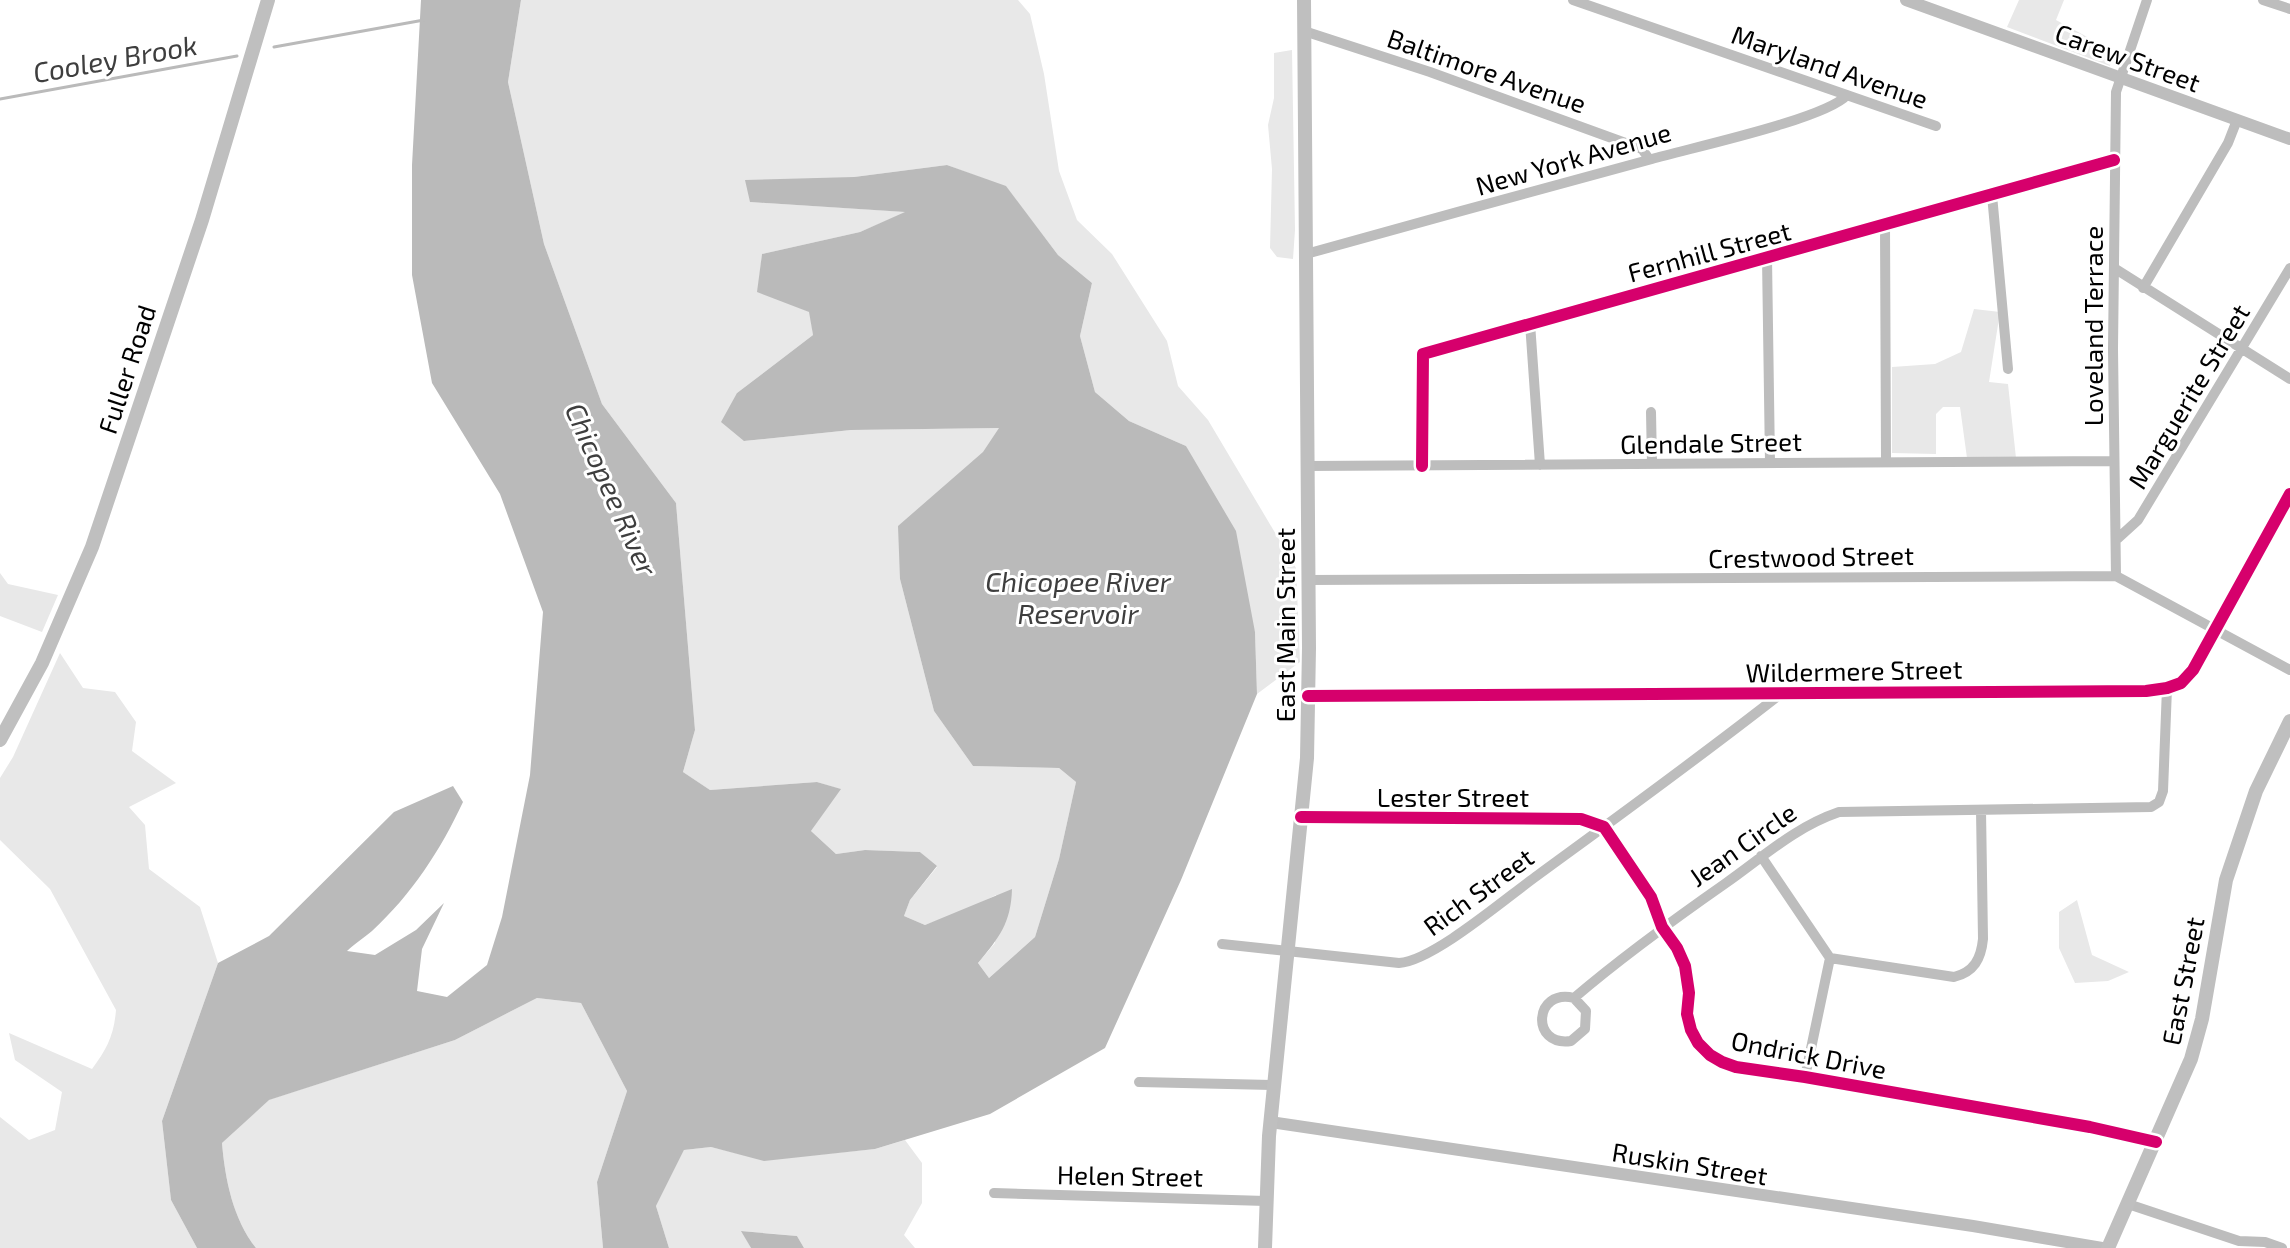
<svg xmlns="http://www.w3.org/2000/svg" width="2290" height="1248" font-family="'Exo 2',sans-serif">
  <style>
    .green { fill: #e8e8e8 }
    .water { fill: #bababa }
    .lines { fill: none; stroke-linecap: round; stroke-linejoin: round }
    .stream { stroke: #bababa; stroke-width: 3 }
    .minor { stroke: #bdbdbd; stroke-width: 10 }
    .tertiary { stroke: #bdbdbd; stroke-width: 12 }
    .secondary { stroke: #bfbfbf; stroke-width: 14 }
    .cycleway-casing { stroke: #fff; stroke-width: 17 }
    .cycleway { stroke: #d6006c; stroke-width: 12 }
    .labels { text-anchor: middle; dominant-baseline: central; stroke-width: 6; stroke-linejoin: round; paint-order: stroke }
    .street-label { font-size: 26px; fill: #000; stroke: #fff }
    .water-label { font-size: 28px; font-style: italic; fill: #3e3e3e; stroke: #fff }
  </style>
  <rect width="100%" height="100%" fill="#fff"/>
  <path class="green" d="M521,0h497l12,14 14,60 15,97 18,49 35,34 55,87 11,45 30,34 88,148 4,94 -43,32 -2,-62 -69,-186 -57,-25 -34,-29 -15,-56 12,-53 -34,-28 -52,-68 -59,-22 -93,12 -104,25 157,10 -47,20 -98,22 -4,37 52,21 3,23 -76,58 8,48 106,-11 149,-2 -100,151 34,132 39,55 86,2 17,14 -17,77 -24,78 -46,41 -11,-15 17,-20 1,-48 -30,15 -41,15 -21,-9 6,-16 27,-33 -17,-15 -55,-2 -29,4 -25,-23 29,-42 -23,-7 -107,8 -27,-18 12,-42 -19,-227 -74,-99 -58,-160 -36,-162z
    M2019,0h45l-8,20 57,31 -3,15 -103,-39z
    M1292,50l3,180 -2,29 -16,-2 -7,-9 2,-79 -4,-44 6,-27v-45z
    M1974,309l26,3 -11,70 19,2 8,74h-49l-7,-51h-17l-7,7v40l-44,-1v-86l43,-3 26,-12z
    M0,573l8,11 50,11 -16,37 -42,-16z
    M60,653l23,35 32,4 21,30 -4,29 44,32 -47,24 16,18 4,44 51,38 18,56 -56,158 9,79 26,48h-197v-131l29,23 26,-10 7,-38 -47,-32 -6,-27 83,36c15,-20 22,-34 24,-59l-66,-121 -50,-49v-62l13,-21z
    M2077,900l15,55 37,17 -21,9 -33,2 -16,-35v-36z
    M537,998l44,5 46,88 -30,91 6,66h-347c-23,-29 -31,-69 -34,-105l46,-43 187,-60z
    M905,1140l17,23v40l-18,32 11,13h-111l-7,-12 -55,-5 9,17h-82l-13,-42 28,-56 27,-3 53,13 111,-11z"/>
  <path class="water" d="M421,0h100l-13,82 36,162 58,160 74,99 19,227 -12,42 27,18 107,-8 24,7 -30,42 25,23 29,-4 55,2 17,14 -27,34 -6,16 21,9 87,-36c-1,34 -13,49 -34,74l11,15 46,-41 24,-78 17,-77 -17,-14 -86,-2 -39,-55 -34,-132 -2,-53 85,-74 16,-24 -148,2 -107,11 -23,-19 16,-29 76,-58 -4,-23 -52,-20 5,-38 98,-22 45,-20 -155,-10 -5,-22 109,-3 93,-12 59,21 52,69 34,28 -12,53 15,56 34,29 57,25 50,85 19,101 2,62 -76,186 -76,168 -115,66 -115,35 -111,12 -53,-14 -27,3 -28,56 13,42h-66l-6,-66 30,-91 -46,-88 -44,-5 -82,42 -186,60 -47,43c3,36 11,76 34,105h-59l-26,-48 -9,-79 56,-158 51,-27 125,-124 59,-26 10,16c-23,49 -51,92 -91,129 -8,7 -18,13 -25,20l28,4 41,-25 28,-27 -22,46 -5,42 30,6 40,-32 15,-48 28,-142 13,-163 -43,-118 -68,-111 -20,-108v-110z
    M741,1231l56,5 7,12h-53z"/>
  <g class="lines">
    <path class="stream" d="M274,47l150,-27
      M0,99l237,-43"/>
    <path class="minor" d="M1573,0l363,126
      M2263,0l27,9
      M1304,31l126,41 212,77 7,10
      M1992,195l16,174
      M1885,224l1,238
      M1306,254c115,-32 231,-64 346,-95 38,-11 174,-40 195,-64
      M1767,258l3,205
      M2114,268l176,111
      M2143,288l85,-145 9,-23
      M1530,323l10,142
      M1651,412l1,52
      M1307,466l807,-5
      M1422,466l1,-112 691,-194
      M2116,540l22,-20 152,-252
      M2116,576l-3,-227 3,-257 31,-92
      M1308,580l808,-4 174,94
      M1308,696l838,-5 21,-3 14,-5 12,-13 97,-176
      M1301,817l280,2 23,8 47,70 11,30 15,21 8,18 4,27 -2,21 4,16 7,13 12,12 12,7 14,5 69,10 285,50 66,15
      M1761,856l69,102 -25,119
      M1222,944l177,19c34,-2 108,-66 139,-88 82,-60 165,-120 245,-183
      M1830,958l124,19c20,-5 27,-18 29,-38l-2,-129
      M1574,998l12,13 -1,18 -14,12c-41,6 -37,-53 3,-43 48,-41 99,-78 152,-115 37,-26 69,-56 113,-71l312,-5 8,-5 4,-11 4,-103
      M1139,1082l135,3
      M994,1193l272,8
      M2128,1204l111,37 26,1 17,6"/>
    <path class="tertiary" d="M1906,0l384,139
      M1270,1122l703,104 129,22"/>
    <path class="secondary" d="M0,740l42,-77 50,-116 110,-327 66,-220
      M1265,1248l4,-112 38,-378 2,-110 -5,-648
      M2108,1248l83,-189 11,-40 24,-139 30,-89 34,-70"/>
    <g class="cycleway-casing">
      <path id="cycleway" d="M1422,466l1,-112 691,-194
        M1308,696l838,-5 21,-3 14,-5 12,-13 97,-176
        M1301,817l280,2 23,8 47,70 11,30 15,21 8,18 4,27 -2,21 4,16 7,13 12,12 12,7 14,5 69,10 285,50 66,15"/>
    </g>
    <use href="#cycleway" class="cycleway"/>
  </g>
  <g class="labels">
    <g class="street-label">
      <text transform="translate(2128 57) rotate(20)">Carew Street</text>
      <text transform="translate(1830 66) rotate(19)">Maryland Avenue</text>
      <text transform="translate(1487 70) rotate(19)">Baltimore Avenue</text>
      <text transform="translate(1573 158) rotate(-16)">New York Avenue</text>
      <text transform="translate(1709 251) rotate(-15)">Fernhill Street</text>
      <text transform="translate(2092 326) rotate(-90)">Loveland Terrace</text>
      <text transform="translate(126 369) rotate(-72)">Fuller Road</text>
      <text transform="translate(2188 396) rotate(-59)">Marguerite Street</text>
      <text transform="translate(1711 442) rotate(-1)">Glendale Street</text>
      <text transform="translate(1811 556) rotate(-1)">Crestwood Street</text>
      <text transform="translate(1284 625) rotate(-90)">East Main Street</text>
      <text transform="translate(1854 670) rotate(-1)">Wildermere Street</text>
      <text x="1453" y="796">Lester Street</text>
      <text transform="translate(1742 844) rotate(-35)">Jean Circle</text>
      <text transform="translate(1478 891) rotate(-36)">Rich Street</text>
      <text transform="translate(2182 981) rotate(-79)">East Street</text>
      <text transform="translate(1809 1054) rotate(11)">Ondrick Drive</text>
      <text transform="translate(1690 1163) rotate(9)">Ruskin Street</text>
      <text transform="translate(1130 1175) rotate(1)">Helen Street</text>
    </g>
    <g class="water-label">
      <text transform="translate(115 58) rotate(-10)">Cooley Brook</text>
      <text transform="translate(612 489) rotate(66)">Chicopee River</text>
      <text x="1078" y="581">Chicopee River<tspan x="1078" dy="32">Reservoir</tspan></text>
    </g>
  </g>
</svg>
